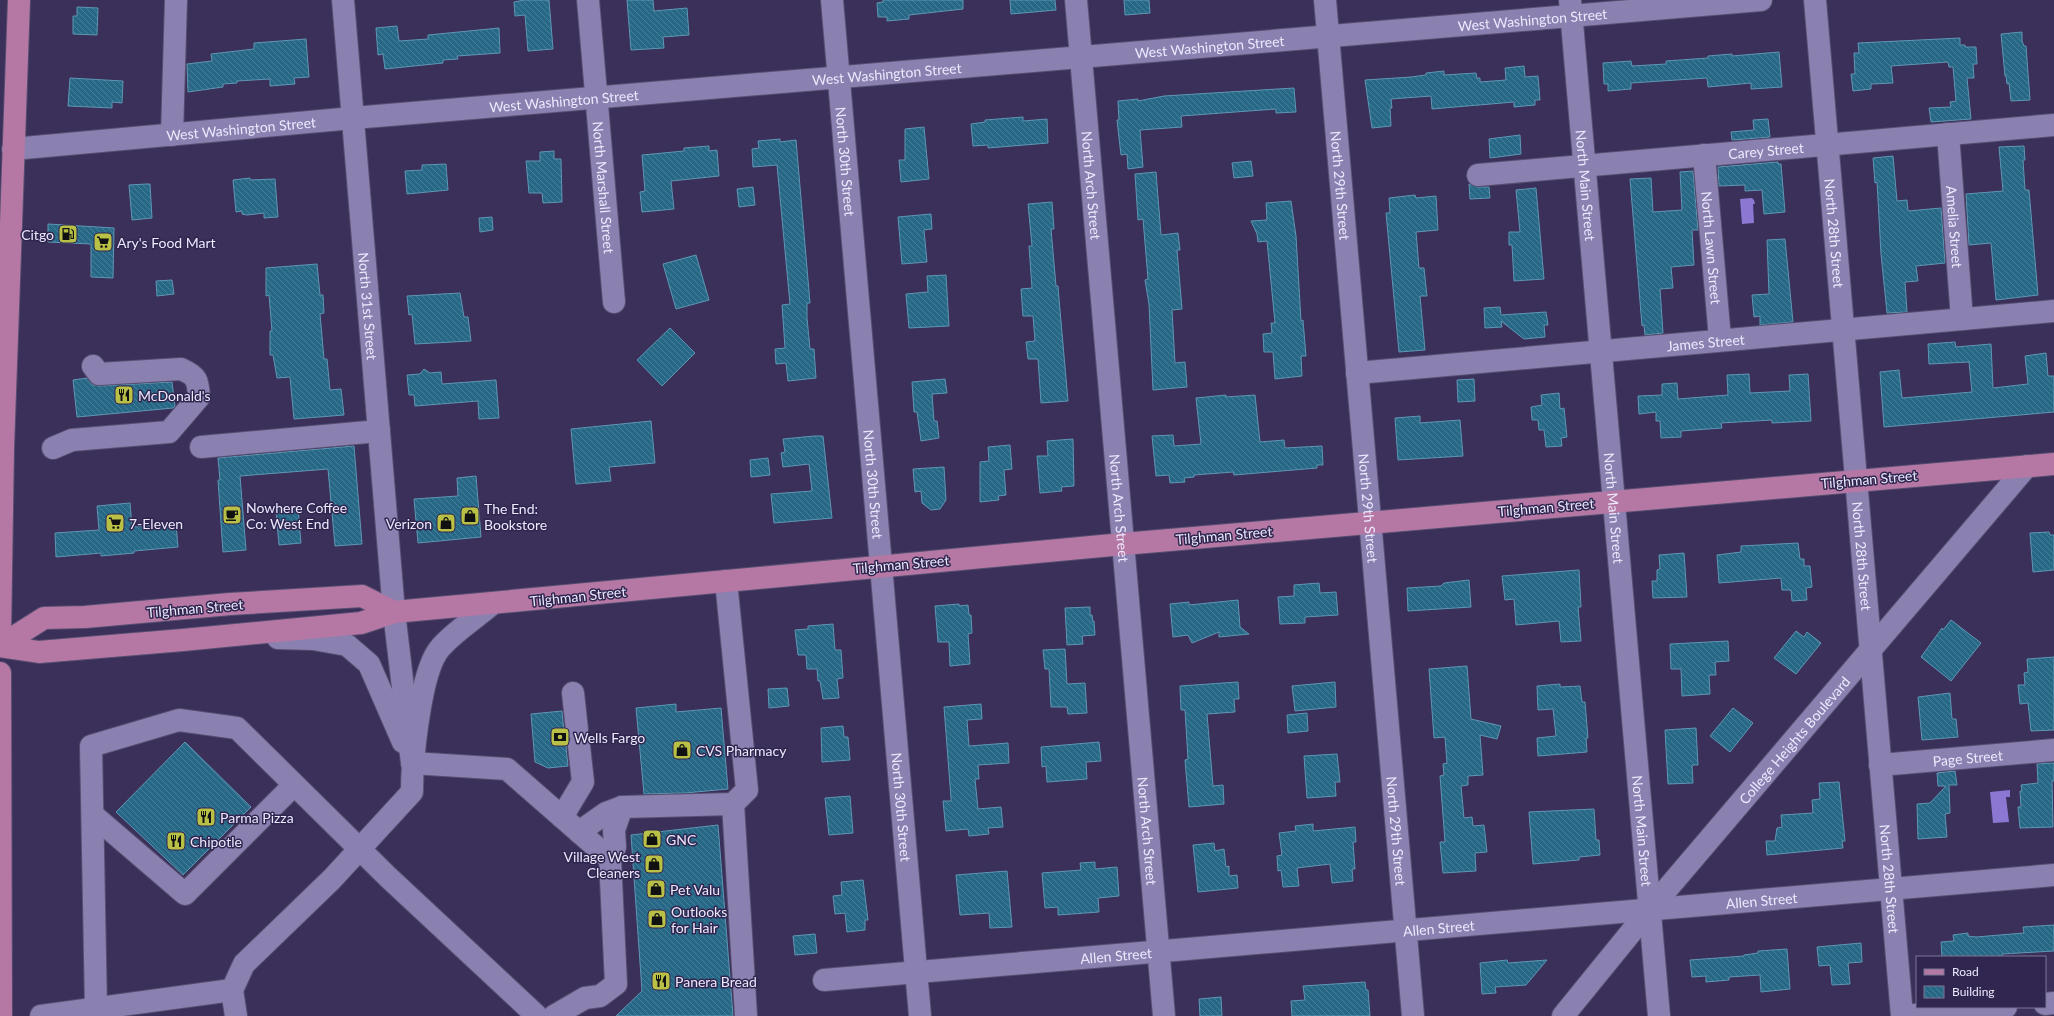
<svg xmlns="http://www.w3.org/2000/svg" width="2054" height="1016" font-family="Lato,sans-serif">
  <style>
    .water { fill: #8c77d3 }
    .building { fill: url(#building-back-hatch); stroke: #5f96b3 }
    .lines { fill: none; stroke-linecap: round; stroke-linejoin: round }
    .minor-casing { stroke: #574e70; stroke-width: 24 }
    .major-casing { stroke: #574e70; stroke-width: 24 }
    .minor { stroke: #8a81b1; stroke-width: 22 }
    .major { stroke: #b578a5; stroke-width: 22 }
    .labels { text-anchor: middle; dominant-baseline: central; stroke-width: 3; stroke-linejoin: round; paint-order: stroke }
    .street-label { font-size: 14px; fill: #ece9ff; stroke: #30264f }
    .poi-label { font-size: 14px; fill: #ece9ff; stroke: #30264f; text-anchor: start }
  </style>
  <defs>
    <pattern id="building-back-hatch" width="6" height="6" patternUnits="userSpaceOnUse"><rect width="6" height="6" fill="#286887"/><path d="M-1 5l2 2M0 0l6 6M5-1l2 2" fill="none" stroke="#477e99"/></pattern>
  </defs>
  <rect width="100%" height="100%" fill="#3a305a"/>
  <path class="water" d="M1752,198l2,2 1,4h-2l1,19 -12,1 -2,-25z
    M2010,790v7h-4l3,25 -16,1 -3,-31z"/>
  <path class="building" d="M524,0h25l4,49 -25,2 -3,-36 -10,1 -1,-14z
    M627,0h26l1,11 33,-3 2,27 -26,2 1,11 -33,2z
    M883,0h80v9l-54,6v4l-22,2v-4h-9l-1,-14 6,-1z
    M1010,0h45l1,10 -45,4z
    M1124,0h25l1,13 -25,2z
    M77,7l21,1 -1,27 -24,-1v-18h4z
    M397,26l2,15 29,-2v-4l71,-7 1,25 -43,3 1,3 -15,1v3l-58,6 -2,-15 -5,1 -2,-27z
    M2022,32v9l2,5h2l4,54 -19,1 -2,-18 -2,1 -1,-8h-1l-4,-42z
    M1960,38v7h5v2h11l1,17h-4l1,14h-7l4,41 -40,3 -2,-14 22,-1 -1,-5 6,-1 -3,-34h-4l-1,-5 -57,4 2,17 -22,1v5l-18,2 -2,-17h4l-1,-21h5l-1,-10z
    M306,39l3,38 -15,1 1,6 -25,2v-7l-33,2v2l-14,1v3l-35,5 -1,-28 25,-3 -1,-7 43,-5v-6z
    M1779,52l3,35 -31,2v-6l-43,4 -1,-9 -76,5v6l-23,2v-7h-4l-1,-21 28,-2 1,5 34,-2v-3l42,-3v-2l24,-2v2z
    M1524,66l1,11 13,-1 2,24h-5v5l-21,2v-5l-82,7 -1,-13 -40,3 1,9h-2l1,18 -19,2 -7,-48 46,-3 15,-2v-2l18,-2v4l32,-2 1,5h3v4l26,-2 -1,-12z
    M70,78l53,3 -1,22 -10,-1v6l-44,-2z
    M1294,88l2,24 -20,1v-4l-95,7 1,11 -42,3 3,37 -15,2 -1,-15 -6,1 -4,-35h2l-1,-19 20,-2v2l26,-5z
    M1023,117v4l24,-2 1,24 -60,5v-3l-15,1 -2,-22 14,-2v-2z
    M1768,119l2,18 -38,3 -1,-8 23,-2 -1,-10z
    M924,127l5,52 -28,3 -2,-22h6v-31z
    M1520,135l1,19 -31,4 -1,-19z
    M780,139v3l16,-2 14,163h-3v15l3,31h4l2,29 -28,3 -2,-18 -10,1 -1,-15 10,-1 -3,-43 8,-1 -13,-139 -24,2 -1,-18 7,-1 -1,-7z
    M709,146v5l8,-1 2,26 -48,5 3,28 -32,3 -2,-20 5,-1 -3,-36 42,-4v-3z
    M2024,146l1,14h-2l2,30h4l9,105 -42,5 -5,-57 -22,2 -3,-51 37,-3 -4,-44z
    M554,151v8h7l1,43 -19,1 -1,-10h-13l-3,-32h14v-9z
    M1893,156l4,45 10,-1 1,11 33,-3 4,55 -29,3 2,15 -13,1 2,30 -20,1 -6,-59 -4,-72 -2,1 -2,-25z
    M1251,161l2,15 -19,2 -2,-15z
    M1778,162v2h3l4,48 -21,2 -2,-24 -17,1v-6l-26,1 -1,-19z
    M446,164l2,26 -41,4 -2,-23 17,-1v-5z
    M1693,171l5,59h-6l2,35 -23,2 2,21 -13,1 3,44 -18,2 -1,-10 -2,1 -12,-147 21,-1 2,34 29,-2 -2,-38z
    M1156,172l5,63 17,-2 2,17h-3l5,59 -10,1 3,53 10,-1 2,25 -34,3 -4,-86 -4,-24 3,-1 -5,-60 -5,1 -3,-46z
    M250,178v2l25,-1 3,38 -14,1v-5l-17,2 -5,-1v-3l-6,1 -3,-32z
    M146,184h4l2,34 -20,2 -3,-35z
    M1469,184l10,3h10l1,11 -20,1z
    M753,187l2,18 -16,2 -2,-18z
    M1536,188l8,91 -30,2 -2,-36h-3v-13h11l-4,-42z
    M1415,195l1,3 20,-2 2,34 -22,2 3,36h5l3,28h-7l5,54 -26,2 -13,-139h4l-1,-15z
    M1291,201l5,35 5,85 2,-1 3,36h-5l1,20 -27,3 -2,-27h-9l-1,-18 9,-1 -1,-10h4l-8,-82 -9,1 -1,-8 -6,-13 16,-1 -1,-17z
    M1052,202l2,27h-3l5,57h2l1,13 9,102 -27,2 -3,-44h-10l-2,-17 9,-1 -2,-25h-10l-2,-27 11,-1 -3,-42h3l-4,-42z
    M931,214l1,15 -8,1 3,32 -25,2 -4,-47z
    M492,217l1,13 -13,2 -1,-14z
    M48,224l66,4 -1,50 -22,-1v-33l-43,-2z
    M1785,239l8,83 -33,3v-9l-6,1 -2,-22 17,-1 -2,-54z
    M696,255l13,45 -33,9 -13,-45z
    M317,264l3,31h3l1,18 -4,1 4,45h3l3,31 11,-1 3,26 -50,4 -4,-42 -13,1 -4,-23h-3v-24h2l-3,-36 -3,1v-28z
    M946,275l3,51 -40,2 -3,-34 22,-2 -1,-16z
    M172,280l2,14 -17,2 -1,-15z
    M460,293l4,24h4l3,24 -56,3 -3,-30 -3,1 -2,-19z
    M1500,307l1,8 45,-3 2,13h-4l1,12 -21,2 -23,-18 1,6 -17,1 -1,-20z
    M670,328l25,25 -33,33 -25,-26z
    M1955,342l1,5 35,-3 2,44 35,-4 -3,-28 21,-3 2,23h6v36l-170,15 -4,-55 19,-2 3,28 70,-6 -3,-30 -40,2 -1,-20z
    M424,369l6,4 11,-1 1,12 54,-4 3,38 -20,1 -1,-18 -63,5 -1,-11h-5l-2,-20 13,-1z
    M1749,374l1,19 40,-2 -1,-16 19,-1 3,47 -39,2v-3l-51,3 1,5 -41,3v6l-20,1 -1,-17h-4v-9l-17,2 -1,-18 24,-1v-11l15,-1 1,16 50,-4 -1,-20z
    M87,378l6,7 7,1 72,-4 3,24 -2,2 -96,9 -4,-37z
    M945,379l2,14 -15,1 2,27h3l2,17 -18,3 -4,-29h-3l-2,-30z
    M1474,379l1,22 -17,1 -1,-22z
    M1559,393l1,16 4,-1 3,29 -6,1 1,8 -16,1 -2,-17h-5l-1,-10h-6l-1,-13 11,-2 -1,-10z
    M1226,395v2l29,-2 5,47 24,-2 1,8 37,-2 1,19h-6v3l-83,7 -1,-3 -39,3v2l-10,1 1,4 -15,1 -1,-8 -13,1 -4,-40 21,-1 1,11 27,-2 -5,-46z
    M1420,416v7l40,-3 3,36 -65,4 -3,-42z
    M651,421l4,42 -46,4 2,14 -35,3 -5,-55z
    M814,436h9l9,82 -58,5 -3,-29 41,-3 -3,-27 -26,3 -2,-14 4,-1 -2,-13z
    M1073,439l1,47 -13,1 1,4 -22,2 -3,-37h11l-1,-15z
    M1010,445l2,24 -8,1 2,25 -8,1 1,4 -19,2v-40l9,-1 -1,-14z
    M354,446l8,98 -27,2 -7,-77 -88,7 6,74 -23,2 -5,-72h2l-2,-22z
    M768,458l2,17 -19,2 -1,-17z
    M944,467l2,33 -6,9 -9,1 -9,-7 -1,-12 -6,1 -2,-23z
    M476,476l5,61 -63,6 -4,-44 44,-3 -1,-18z
    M130,503l2,24 44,-3 2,23 -44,4v2l-33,3v-3l-45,4 -1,-24 44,-3 -2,-24z
    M298,508l3,35 -22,2 -3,-35z
    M2049,532l1,3h4v35l-21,2 -3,-39z
    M1798,543l2,16h4v7h6l2,21 -6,1 1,12 -15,1 -1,-11h-9l-1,-12 -62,5 -2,-28 24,-3v-6z
    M1684,553l3,44 -34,1 -1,-17h5v-11l3,-1 -1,-14z
    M1579,570l2,37h-3l3,34 -20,1 -2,-21 -43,4 -2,-26 -9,1 -3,-24z
    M1469,580l2,27 -63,4 -1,-23 34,-2 3,-3z
    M1319,583l1,10 16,-1 2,23 -33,2v6l-25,1 -2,-27 16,-1v-11z
    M1238,600l2,27 9,7 -30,3v-5l-27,11 -4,-8 -15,2 -3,-33 19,-2v3z
    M959,604v2l9,-1 1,10h2l1,18 -4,1 2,30 -20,2 -1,-24h-11l-3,-36z
    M1090,607v8h2l1,7 1,-1 1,14 -13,1 1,8 -16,1 -2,-37z
    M1951,620l30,23 -30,38 -30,-24 21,-29 1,2z
    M833,624l2,26h6l2,28 -6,1 2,19 -16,1 -3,-18h-2l-1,-12h-10l-1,-14h-8l-3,-25 13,-1v-3z
    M1796,631l8,6 3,-5 14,11 -25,31 -22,-16z
    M1728,641l1,20 -14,1 1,13h-7l1,19 -28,2 -1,-27h-10l-1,-25z
    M1065,649l2,35 18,-1 2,30 -19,1 -1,-7h-16l-2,-38h-4l-2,-19z
    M2054,657v73l-23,1 -3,-28 -8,1 -2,-19h7l-1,-12 4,-1 -1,-13z
    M1467,666l4,53 30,7 -4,13 -17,-4 3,40 -15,1v9l-7,1 3,32 8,-1 1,9 11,-1 3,27 -12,1 1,18 -33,2 -3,-31h5l-5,-66 4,-1 -1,-11 4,-1 -2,-26 -11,1 -5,-69z
    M1238,682l1,17h-5l1,13 -28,2 6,72 10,-1 1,19 -35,3 -4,-47 3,-1 -3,-49h-4l-1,-24z
    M1335,682l1,25 -41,4 -3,-25z
    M1560,684v3l20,-1 2,16h3l3,36h-2l1,14 -49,4 -1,-18 19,-2 -3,-27 -15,1 -1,-24z
    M787,688l2,18 -20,2 -1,-19z
    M1950,693l2,26h4l2,18 -36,3 -4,-43z
    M676,704v8l45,-4 7,81 -43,4 -41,1 -8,-86z
    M981,704l1,15 -15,1 2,26 39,-3 1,20 -31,2 1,14h-4l3,30 23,-2 2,20 -15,1 1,6 -20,2 -1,-7 -22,2 -3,-30h8v-3l-7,-91z
    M1733,708l20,15 -23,29 -20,-16z
    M562,711l2,21 5,7 -3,8 2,19 -20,2 -13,-6 -4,-48z
    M1307,713l1,18 -20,2 -1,-18z
    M843,726l1,11h4l2,23 -28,2 -1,-34z
    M1696,728l2,37h-6l1,18 -25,1 -3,-54z
    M185,742l66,65 -68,68 -67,-63z
    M1099,742l2,19 -15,1 1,17 -40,3 -1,-16 -4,1 -1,-20z
    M1337,754l3,28h-5l1,14 -29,2 -3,-42z
    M2054,763v18h-2l1,46 -33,1 -2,-21h3l-1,-16h2l-1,-6 17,-2 -1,-19z
    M1955,771l2,14h-8l1,28 -5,1 2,23 -29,2 -1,-35 13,-1 16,-17h-8l-1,-13z
    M1839,782l6,59h-3l1,7 -76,7 -1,-14h9l2,-13 5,-1 -1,-12 32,-2 -1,-13 8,-1 -1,-16z
    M850,796l3,37 -24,2 -4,-37z
    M1594,809l2,31h3l1,15 -21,2v3l-46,4 -4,-52z
    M1313,824v7l42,-4 1,15h-3l2,27h-3l1,12 -21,2 -2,-19 -33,4 2,18 -16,1 -2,-17 -3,1 -1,-15 5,-1 -3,-22 17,-2 -1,-5z
    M718,825l15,191h-117l26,-25 -11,-156z
    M1214,843l1,8 9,-2 2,18 3,-1v10l8,-1 1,13 -40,4 -5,-47z
    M1095,862v7l22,-2 2,29 -21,2 1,14 -41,3v-8l-13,1 -3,-35 39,-3 -1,-7z
    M1007,871l5,56 -22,1 -1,-15 -29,2 -4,-40z
    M863,880l5,40h-3v10l-18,2 -2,-19 -10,1 -2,-18 9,-1 -1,-13z
    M2054,925v26l-52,3v3h-60l-1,-15 13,-1 -1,-6 15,-2v3l8,1 48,-4 -1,-6z
    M815,934l2,19 -22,2 -2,-19z
    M1861,943l1,19 -14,1 2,21 -18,1 -2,-20 -11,1 -2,-19z
    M1787,949l3,40 -29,3 -1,-17 -31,2v3l-23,2v-6l-14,1 -2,-17 54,-4v-1l14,-2v-2z
    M1507,960l1,3 39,-3 -21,25 -31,2 1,6 -14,1 -2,-31z
    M1365,982l1,8h2l2,26h-78l-1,-15 14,-1 -2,-14z
    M1221,997l1,19h-22l-1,-17z"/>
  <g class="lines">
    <g class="minor-casing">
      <g id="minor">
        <path id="s1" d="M343,0l51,612 18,151"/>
        <path id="s2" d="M588,0l26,302"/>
        <path id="s3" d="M832,0l88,1016"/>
        <path id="s4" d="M1076,0l88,1016"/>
        <path id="s5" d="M1325,0l88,1016"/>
        <path id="s6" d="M1570,0l89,1016"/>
        <path id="s7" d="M1815,0l87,1016"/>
        <path id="s8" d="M1948,134l14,185"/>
        <path d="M172,135l4,-135"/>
        <path id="s9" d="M13,149l340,-31 1408,-118"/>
        <path id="s10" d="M1704,155l16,184"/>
        <path id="s11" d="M1478,175l576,-50"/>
        <path id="s12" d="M1357,373l697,-62"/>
        <path d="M201,447l178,-16"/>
        <path d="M53,448l19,-8 97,-8 30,-35c-1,-17 -2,-21 -18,-28l-82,5 -6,-8"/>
        <path d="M278,638l35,1 34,6 22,19 34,78"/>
        <path d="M573,693l4,37"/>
        <path d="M412,763l95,6 103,90 6,125 -16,12 -15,2 -31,18"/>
        <path id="s13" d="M1880,765l174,-15"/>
        <path d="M733,804l13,212"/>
        <path d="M93,815l92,79 109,-109"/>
        <path d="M562,817l21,-35 -4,-36"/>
        <path d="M579,832l27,-19 16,-6 111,-3 14,-14 -21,-209"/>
        <path d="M610,859l5,-12 -1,-17 8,-23"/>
        <path id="s14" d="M824,980l1230,-105"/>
        <path d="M232,990l4,26"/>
        <path d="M2045,1004l9,-1"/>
        <path d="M96,1009l-5,-263 88,-26 58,8 151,149 149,139"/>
        <path d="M41,1016l191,-26 12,-26 88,-85 80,-87c0,-32 8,-123 29,-145 14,-16 35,-29 51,-43"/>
        <path id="s15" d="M1563,1016l87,-107 377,-443"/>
        <path d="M1902,1016l104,-9"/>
      </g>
    </g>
    <g class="major-casing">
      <path id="major" d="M0,635l3,-187 16,-448
        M0,646l39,6 144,-12 178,-17 33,-11 729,-68 931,-80
        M0,646l44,-28 41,-1 145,-13 132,-8 32,16
        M0,673l1,343"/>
    </g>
    <use href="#minor" class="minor"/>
    <use href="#major" class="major"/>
  </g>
  <defs>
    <g id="fuel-square" transform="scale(1)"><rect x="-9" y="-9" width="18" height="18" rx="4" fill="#b9c046" stroke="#30264f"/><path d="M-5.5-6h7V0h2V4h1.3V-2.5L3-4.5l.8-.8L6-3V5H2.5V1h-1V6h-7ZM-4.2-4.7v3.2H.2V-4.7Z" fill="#111"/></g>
    <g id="supermarket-square" transform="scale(1)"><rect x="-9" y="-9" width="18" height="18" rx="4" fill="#b9c046" stroke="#30264f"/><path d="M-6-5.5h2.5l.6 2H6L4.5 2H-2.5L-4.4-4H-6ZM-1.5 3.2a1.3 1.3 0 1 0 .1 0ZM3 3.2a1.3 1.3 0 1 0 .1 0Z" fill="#111"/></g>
    <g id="restaurant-square" transform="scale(1)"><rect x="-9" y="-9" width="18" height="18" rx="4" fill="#b9c046" stroke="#30264f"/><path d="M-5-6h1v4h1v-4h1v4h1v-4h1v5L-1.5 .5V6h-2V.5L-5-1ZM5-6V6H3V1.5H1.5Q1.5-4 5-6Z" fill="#111"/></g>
    <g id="cafe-square" transform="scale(1)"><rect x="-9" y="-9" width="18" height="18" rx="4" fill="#b9c046" stroke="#30264f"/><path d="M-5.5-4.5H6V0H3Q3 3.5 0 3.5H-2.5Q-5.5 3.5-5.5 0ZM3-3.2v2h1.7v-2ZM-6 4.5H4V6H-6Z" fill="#111"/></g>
    <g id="shop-square" transform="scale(1)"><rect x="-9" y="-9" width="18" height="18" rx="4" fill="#b9c046" stroke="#30264f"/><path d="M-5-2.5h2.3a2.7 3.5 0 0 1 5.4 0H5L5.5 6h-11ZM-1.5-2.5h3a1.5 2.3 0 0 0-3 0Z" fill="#111"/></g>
    <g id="bank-square" transform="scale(1)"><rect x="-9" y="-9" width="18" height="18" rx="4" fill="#b9c046" stroke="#30264f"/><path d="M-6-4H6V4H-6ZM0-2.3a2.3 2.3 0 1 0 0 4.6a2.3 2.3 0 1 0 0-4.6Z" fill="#111"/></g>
  </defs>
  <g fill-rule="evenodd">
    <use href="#fuel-square" x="68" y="234"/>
    <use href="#supermarket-square" x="103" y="242"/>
    <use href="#restaurant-square" x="124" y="395"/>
    <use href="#cafe-square" x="232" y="515"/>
    <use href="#shop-square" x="470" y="516"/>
    <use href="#supermarket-square" x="115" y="523"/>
    <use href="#shop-square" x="446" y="523"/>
    <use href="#bank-square" x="560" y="737"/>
    <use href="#shop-square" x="682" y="750"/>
    <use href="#restaurant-square" x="206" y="817"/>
    <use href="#shop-square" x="652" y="839"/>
    <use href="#restaurant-square" x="176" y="841"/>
    <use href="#shop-square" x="654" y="864"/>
    <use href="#shop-square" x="656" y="889"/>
    <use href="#shop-square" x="657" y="919"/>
    <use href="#restaurant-square" x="661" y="981"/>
  </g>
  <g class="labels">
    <g class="street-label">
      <text stroke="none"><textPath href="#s9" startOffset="1525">West Washington Street</textPath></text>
      <text stroke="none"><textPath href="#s9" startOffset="1201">West Washington Street</textPath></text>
      <text stroke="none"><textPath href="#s9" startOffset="877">West Washington Street</textPath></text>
      <text stroke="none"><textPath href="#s9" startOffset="553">West Washington Street</textPath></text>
      <text stroke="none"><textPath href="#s9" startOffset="229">West Washington Street</textPath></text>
      <text stroke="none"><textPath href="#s11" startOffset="289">Carey Street</textPath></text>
      <text stroke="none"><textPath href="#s3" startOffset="162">North 30th Street</textPath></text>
      <text stroke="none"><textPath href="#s4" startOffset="186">North Arch Street</textPath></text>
      <text stroke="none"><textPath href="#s5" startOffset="186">North 29th Street</textPath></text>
      <text stroke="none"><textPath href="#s6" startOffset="186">North Main Street</textPath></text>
      <text stroke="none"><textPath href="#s2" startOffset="188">North Marshall Street</textPath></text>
      <text stroke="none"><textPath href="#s8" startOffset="93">Amelia Street</textPath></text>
      <text stroke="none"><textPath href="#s7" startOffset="234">North 28th Street</textPath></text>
      <text stroke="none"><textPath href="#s10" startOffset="93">North Lawn Street</textPath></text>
      <text stroke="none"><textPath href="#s1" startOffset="307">North 31st Street</textPath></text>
      <text stroke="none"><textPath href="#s12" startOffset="350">James Street</textPath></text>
      <text transform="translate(1869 479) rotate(-5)">Tilghman Street</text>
      <text stroke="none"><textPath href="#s3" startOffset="486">North 30th Street</textPath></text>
      <text transform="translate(1546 507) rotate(-5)">Tilghman Street</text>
      <text stroke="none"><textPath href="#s4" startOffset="510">North Arch Street</textPath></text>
      <text stroke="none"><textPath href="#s5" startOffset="510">North 29th Street</textPath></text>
      <text stroke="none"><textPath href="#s6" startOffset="510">North Main Street</textPath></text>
      <text transform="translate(1224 535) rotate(-5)">Tilghman Street</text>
      <text stroke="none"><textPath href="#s7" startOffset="558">North 28th Street</textPath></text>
      <text transform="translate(901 564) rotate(-5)">Tilghman Street</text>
      <text transform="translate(578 596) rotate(-6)">Tilghman Street</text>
      <text transform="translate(195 608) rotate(-5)">Tilghman Street</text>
      <text stroke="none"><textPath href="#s15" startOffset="360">College Heights Boulevard</textPath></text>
      <text stroke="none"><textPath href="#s13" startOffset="88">Page Street</textPath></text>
      <text stroke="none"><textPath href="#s3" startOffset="810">North 30th Street</textPath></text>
      <text stroke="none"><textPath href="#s4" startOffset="834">North Arch Street</textPath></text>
      <text stroke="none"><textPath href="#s5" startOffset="834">North 29th Street</textPath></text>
      <text stroke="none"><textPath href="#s6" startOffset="834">North Main Street</textPath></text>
      <text stroke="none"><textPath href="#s7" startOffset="882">North 28th Street</textPath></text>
      <text stroke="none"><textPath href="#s14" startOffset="941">Allen Street</textPath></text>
      <text stroke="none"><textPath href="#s14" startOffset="617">Allen Street</textPath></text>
      <text stroke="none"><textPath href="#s14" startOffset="293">Allen Street</textPath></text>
    </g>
    <g class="poi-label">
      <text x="54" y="234" text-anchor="end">Citgo</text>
      <text x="117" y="242">Ary's Food Mart</text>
      <text x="138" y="395">McDonald's</text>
      <text x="246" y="507">Nowhere Coffee<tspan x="246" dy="16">Co: West End</tspan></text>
      <text x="484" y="508">The End:<tspan x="484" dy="16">Bookstore</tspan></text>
      <text x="129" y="523">7-Eleven</text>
      <text x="432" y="523" text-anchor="end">Verizon</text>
      <text x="574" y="737">Wells Fargo</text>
      <text x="696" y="750">CVS Pharmacy</text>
      <text x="220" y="817">Parma Pizza</text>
      <text x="666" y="839">GNC</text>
      <text x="190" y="841">Chipotle</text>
      <text x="640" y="856" text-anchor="end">Village West<tspan x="640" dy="16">Cleaners</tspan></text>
      <text x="670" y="889">Pet Valu</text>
      <text x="671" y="911">Outlooks<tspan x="671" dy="16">for Hair</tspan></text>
      <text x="675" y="981">Panera Bread</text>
    </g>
  </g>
  <rect x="1916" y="956" width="130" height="52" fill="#30264f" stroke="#7b7495"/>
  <rect x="1924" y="969" width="20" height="6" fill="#b578a5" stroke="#7b7495"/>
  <text x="1952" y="976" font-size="12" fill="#ece9ff">Road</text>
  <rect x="1924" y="986" width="20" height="12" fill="url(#building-back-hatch)" stroke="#7b7495"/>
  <text x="1952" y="996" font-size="12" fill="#ece9ff">Building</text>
</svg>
